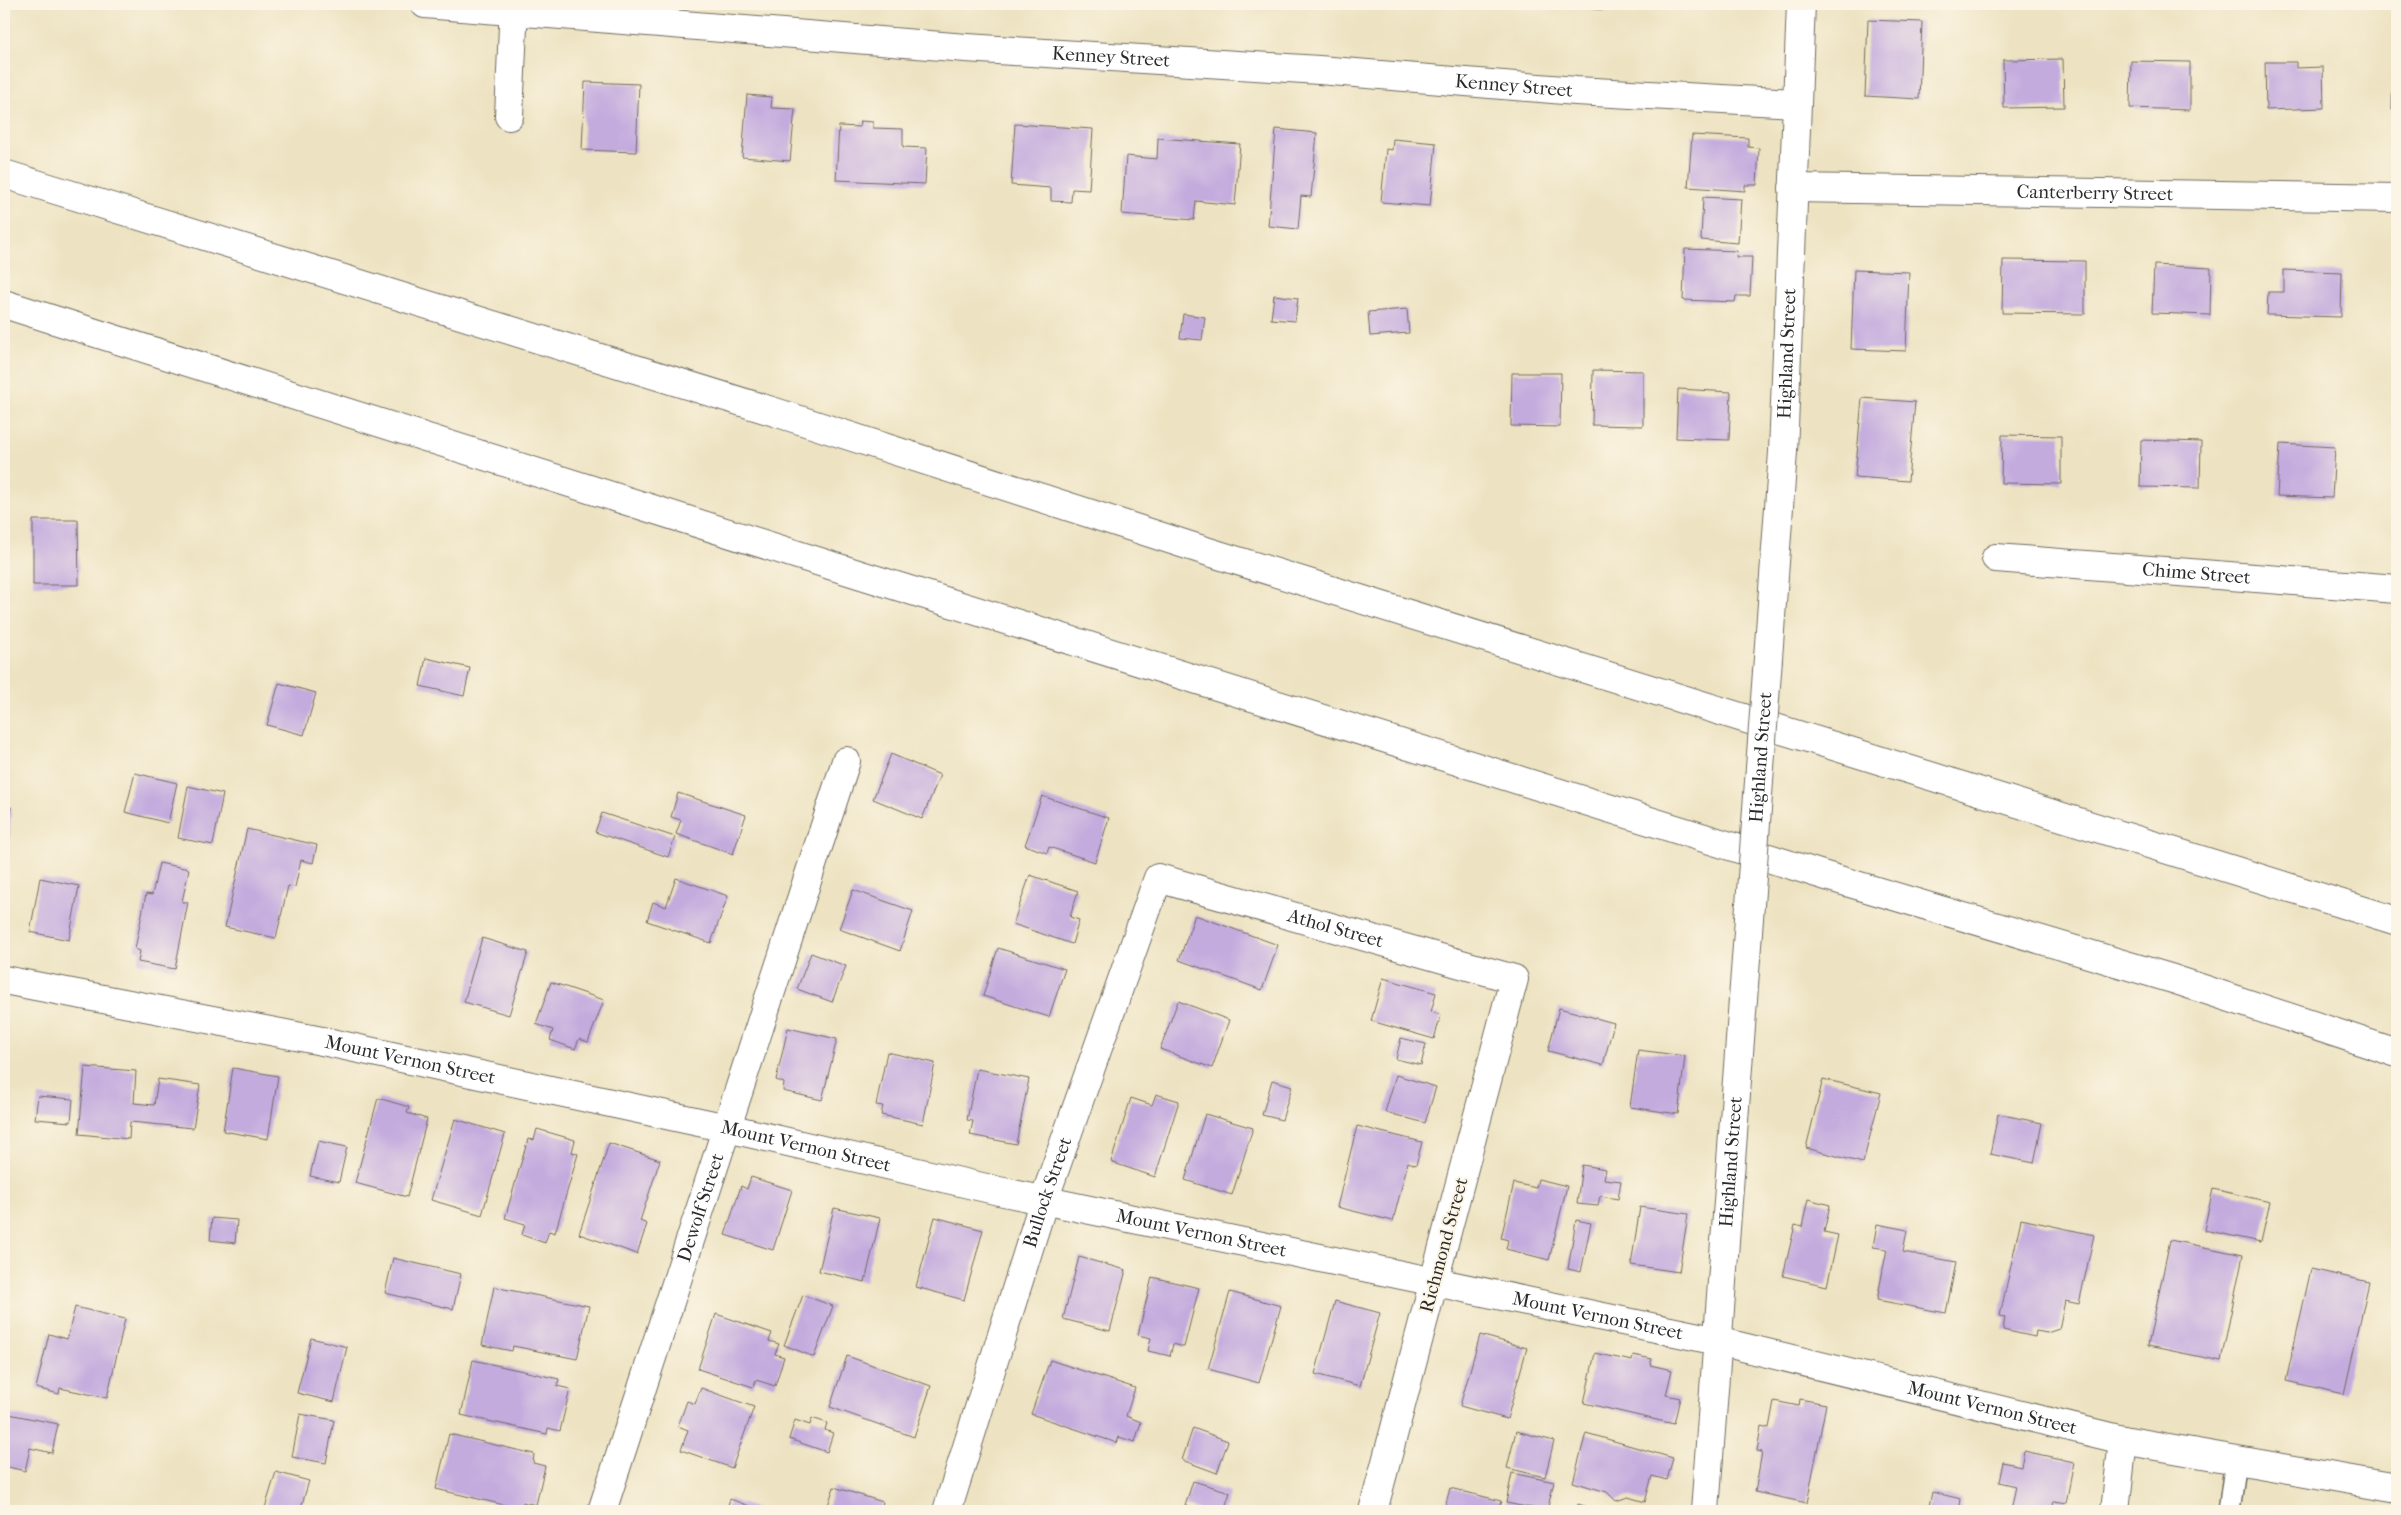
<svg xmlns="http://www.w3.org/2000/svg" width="2401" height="1515" font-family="'IM FELL French Canon',serif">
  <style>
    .building { fill: #c3abde }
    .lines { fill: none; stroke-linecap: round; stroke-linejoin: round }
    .service-casing { stroke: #6f6b60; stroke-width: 24 }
    .minor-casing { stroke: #6f6b60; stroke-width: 30 }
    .motorway-casing { stroke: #6f6b60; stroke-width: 30 }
    .service { stroke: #fff; stroke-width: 21 }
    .minor { stroke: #fff; stroke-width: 28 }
    .motorway { stroke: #fff; stroke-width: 28 }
    .minor-bridge-casing { stroke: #6f6b60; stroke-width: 30; stroke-linecap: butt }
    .minor-bridge { stroke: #fff; stroke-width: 28 }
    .labels { text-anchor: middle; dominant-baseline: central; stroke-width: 4; stroke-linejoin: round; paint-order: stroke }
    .street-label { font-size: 19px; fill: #2b2b2b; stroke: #fcf5e5 }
  </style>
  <rect width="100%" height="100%" fill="#fcf5e5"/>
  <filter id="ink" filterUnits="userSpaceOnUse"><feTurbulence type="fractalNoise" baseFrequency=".02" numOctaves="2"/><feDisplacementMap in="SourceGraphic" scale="10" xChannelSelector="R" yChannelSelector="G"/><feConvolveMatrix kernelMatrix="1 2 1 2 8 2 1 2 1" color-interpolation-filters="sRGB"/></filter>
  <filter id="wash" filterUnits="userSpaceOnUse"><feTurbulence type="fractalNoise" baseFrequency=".0096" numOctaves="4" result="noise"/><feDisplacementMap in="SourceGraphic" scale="20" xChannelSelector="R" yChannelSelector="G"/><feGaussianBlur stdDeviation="1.12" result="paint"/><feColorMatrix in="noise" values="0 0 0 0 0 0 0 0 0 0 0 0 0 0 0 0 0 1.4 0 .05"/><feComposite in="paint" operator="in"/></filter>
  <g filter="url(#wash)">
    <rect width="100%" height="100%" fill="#ede3c2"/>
    <g id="blocks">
      <path class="building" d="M1546,4h58v6z
        M1868,20l54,2 -3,77 -54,-3z
        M2063,59l1,48 -60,1 -1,-48z
        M2131,61l59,1v48l-60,-2z
        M2393,61h4v49h-5z
        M2265,62h31v6l27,-1 1,41 -58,2z
        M585,82l54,2 -3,68 -54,-2z
        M747,95l25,2 -1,11 24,1 -5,52 -48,-4z
        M861,121l12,1v6l30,1v18l24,1 -2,36 -89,-4 3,-54 21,1z
        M1015,124l78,5 -4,61 -17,-1 -1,13 -20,-1v-13l-40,-3z
        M1276,129l41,4 -6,64 -10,-1 -3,33 -30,-3z
        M1692,135l56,3v9l11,1 -2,37h-12v6l-57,-4z
        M1158,138l82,6 -5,61 -39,-4 -2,19 -72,-6 4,-58 31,3z
        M1393,139l43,4 -6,63 -49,-4 5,-53 6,1z
        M1703,197l38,2 -3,44 -37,-3z
        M1685,249l52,2 -1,6h16l-2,39h-14l-1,6 -52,-2z
        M2003,260l82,1v53l-83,-1z
        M2154,265l57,3 -1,47 -58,-2z
        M1854,270l55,2 -3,79 -55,-2z
        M2284,270l58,2 -1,45 -74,-2 1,-23h16z
        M1274,295l24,3 -3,23 -24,-2z
        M1407,309l2,24 -39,3 -2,-24z
        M1183,314l22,3 -3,23 -22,-2z
        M1593,370l50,1v55l-51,-1z
        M1512,373h49l-1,54 -49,-1z
        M1678,389l53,3 -2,48 -53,-2z
        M1862,398l53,4 -7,79 -53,-4z
        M2002,435l59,1v48l-60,-1z
        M2141,440l60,2 -1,46 -60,-1z
        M2280,444l55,3 -3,51 -55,-2z
        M33,520h45l1,65h-46z
        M426,658l44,10 -6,28 -44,-10z
        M279,683l37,10 -12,42 -37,-10z
        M891,754l49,21 -18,44 -49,-20z
        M135,773l42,10 -9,40 -43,-11z
        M188,786l35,8 -10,51 -35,-7z
        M678,793l68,22 -13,39 -57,-20 5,-14 -10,-3z
        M1042,796l67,22 -14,44 -46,-15 -2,6 -22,-8z
        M4,806l7,1 -2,40h-5z
        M602,813l73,24 -7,20 -73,-25z
        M247,829l70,16 -4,18 -12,-3 -6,27 -7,-1 -12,52 -51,-11z
        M159,863l30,6 -7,33h6l-13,67 -37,-7 2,-11 -5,-2 11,-55 6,1z
        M1030,875l48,16 -8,26 9,3 -7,24 -59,-20z
        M40,878l39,8 -10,54 -39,-8z
        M676,878l52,18 -17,47 -64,-22 6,-19 13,5z
        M853,890l60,21 -13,40 -61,-22z
        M1195,915l83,30 -16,45 -83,-30z
        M482,938l46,14 -19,63 -45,-13z
        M998,948l67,21 -16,48 -66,-21z
        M811,953l35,13 -14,36 -35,-13z
        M1383,978l53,15 -5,19 10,3 -7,24 -63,-18z
        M551,982l53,18 -16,42 -9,-3 -4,10 -25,-9 3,-10 -17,-6z
        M1178,1001l51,19 -17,48 -52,-19z
        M1559,1008l55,15 -11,42 -55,-14z
        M788,1028l49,11 -15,61 -39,-9 1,-8 -8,-3z
        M1401,1038l25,6 -5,21 -25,-6z
        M1638,1050l47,6 -7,58 -48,-7z
        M887,1052l48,11 -12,61 -42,-9 2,-9 -7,-1z
        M85,1067l51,4 -2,32 20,2 4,-26 42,6 -7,43 -63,-6 -1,17 -50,-5z
        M233,1068l45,8 -10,63 -45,-8z
        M977,1069l52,10 -13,65 -46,-9 3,-14 -6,-1z
        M1396,1075l40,12 -11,36 -40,-11z
        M1823,1079l58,14 -18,70 -57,-15z
        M1272,1080l20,6 -10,34 -20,-5z
        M4,1081l3,1 -2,22h-1z
        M1156,1094l23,7 -24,76 -44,-15 20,-64 21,7z
        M38,1096l35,3 -2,23 -36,-3z
        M378,1098l31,9 -2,6 20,6 -20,78 -52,-14z
        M1205,1114l48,14 -21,67 -47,-15z
        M1998,1114l44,9 -8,40 -44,-9z
        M455,1119l50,15 -23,81 -51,-15z
        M1357,1126l65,16 -6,23 -8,-3 -15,59 -56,-14z
        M537,1129l38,11 -3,12 6,2 -23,79 -6,-2 -4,12 -23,-8 3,-11 -20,-6 23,-79 6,1z
        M318,1141l29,6 -8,35 -29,-6z
        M609,1143l51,17 -20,61 7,3 -10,30 -58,-20z
        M1582,1165l24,4 -2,10 17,2 -3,18 -18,-3 -2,10 -21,-2z
        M751,1177l41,13 -19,60 -48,-15 16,-49 6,3z
        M1538,1179l29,7 -18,74 -43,-11 2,-9 -7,-2 13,-55 22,5z
        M2213,1189l57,13 -9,40 -57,-12z
        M1808,1199l22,6 -6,27 14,3 -11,51 -44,-10 12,-51 7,2z
        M1640,1207l48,7 -9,58 -48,-7z
        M834,1208l46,10 -15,64 -46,-11z
        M935,1217l48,13 -19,70 -48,-13z
        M212,1218l25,2 -2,23 -25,-3z
        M2021,1219l73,16 -15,69 -14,-3 -6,28 -12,4 -11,-2 -1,6 -32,-7 2,-13 -5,-1z
        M1576,1220l15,3 -10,49 -13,-3z
        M1877,1224l30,6 -4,22 53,10 -10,51 -69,-13 10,-51 -14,-2z
        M2170,1240l73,15 -22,106 -73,-15z
        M1079,1257l47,13 -16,61 -47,-12z
        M393,1258l68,16 -8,35 -68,-16z
        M2311,1269l58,13 -25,112 -58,-13z
        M1152,1277l47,11 -15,59 -11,-3 -3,12 -22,-5 3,-13 -13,-3z
        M494,1287l95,19 -12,53 -64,-13 -1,5 -30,-6z
        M1230,1292l51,14 -22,77 -51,-14z
        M803,1295l30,11 -19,51 -30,-12z
        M1335,1301l45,12 -20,73 -45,-12z
        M75,1307l50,12 -18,79 -47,-10 -1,6 -23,-6 13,-54 18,5z
        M716,1314l56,19 -3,8 10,3 -4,10 9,3 -9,29 -19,-6 -3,7 -55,-18z
        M1480,1335l47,13 -20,71 -47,-13z
        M311,1338l36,9 -13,55 -37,-9z
        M1595,1353l37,8 1,-6 19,4 -2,6 22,5 -6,25 14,3 -6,26 -90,-21z
        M847,1356l84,30 -17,51 -84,-30z
        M473,1360l86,19 -2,7 13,3 -10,42 -12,-3 -1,6 -86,-19z
        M1050,1360l85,28 -9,28 15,6 -6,20 -16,-5 -2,6 -86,-29z
        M701,1388l53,19 -22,61 -51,-18 7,-20 -10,-4 9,-25 8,3z
        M1800,1399l26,5 -19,99 -52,-11 7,-40 -5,-1 4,-25 8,2 5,-27 25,5z
        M4,1413l54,11 -6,29 -22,-5 -5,23 -21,-5z
        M300,1414l34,6 -8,43 -34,-6z
        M812,1418l15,5 -2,7 8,3 -6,19 -38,-13 6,-19 15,5z
        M1193,1428l35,13 -11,32 -35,-13z
        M1516,1431l38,10 -9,36 -38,-9z
        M1586,1433l87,25 -6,22 -15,-4 -7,26 -17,-5 -12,4 -9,-9 -34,-10z
        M449,1434l85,20 -1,9 12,3 -9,39 -13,-3 -2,7 -85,-20z
        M2024,1451l50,11 -8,41 -12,-2 -2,10h-41l5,-25 -17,-4 4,-20 18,4z
        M276,1472l33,9 -9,30h-36z
        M1512,1473l42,9 -7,29 -41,-8z
        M1193,1481l37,11 -6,19h-21l-18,-5z
        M834,1487l49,15 -3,9h-54z
        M1450,1488l51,13 -3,10h-54z
        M1932,1492l29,7 -2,12h-31z
        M730,1499l33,12h-37z
        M1578,1504l23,7h-25z
        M1024,1505l17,6h-19z
        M1008,1507l11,4h-12z"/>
    </g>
  </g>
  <g filter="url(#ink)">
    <use href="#blocks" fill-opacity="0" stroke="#6f6b60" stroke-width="1"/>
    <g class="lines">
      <g class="service-casing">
        <path id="service" d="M2229,1511l7,-51"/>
      </g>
      <g class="minor-casing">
        <g id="minor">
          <path id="s1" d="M425,4l541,44 353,22 257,21 220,12"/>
          <path d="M509,116l5,-112"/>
          <path id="s2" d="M1793,188l604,10"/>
          <path id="s3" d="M1996,558l401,31"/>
          <path id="s4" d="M1768,658l15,-206 18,-448"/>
          <path id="s5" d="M4,980l318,61 405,87 272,63 719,150 405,99 274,48"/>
          <path id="s6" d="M602,1511l244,-750"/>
          <path id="s7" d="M947,1511l97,-311 114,-322 356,101 -141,532"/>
          <path id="s8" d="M1705,1511l45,-606"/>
          <path d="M2115,1511l8,-71"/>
        </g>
      </g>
      <g class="motorway-casing">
        <path id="motorway" d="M4,174l774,239 431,139 1188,369
          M4,304l854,270 968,302 347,103 224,74"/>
      </g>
      <use href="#service" class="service"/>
      <use href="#minor" class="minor"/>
      <use href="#motorway" class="motorway"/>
      <g class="minor-bridge-casing">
        <g id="minor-bridge">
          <path id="s9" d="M1750,905l18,-247"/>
        </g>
      </g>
      <use href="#minor-bridge" class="minor-bridge"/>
    </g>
  </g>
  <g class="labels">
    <g class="street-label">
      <text stroke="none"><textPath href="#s1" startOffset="688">Kenney Street</textPath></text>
      <text stroke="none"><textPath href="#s1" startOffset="1092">Kenney Street</textPath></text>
      <text stroke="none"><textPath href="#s2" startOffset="302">Canterberry Street</textPath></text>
      <text stroke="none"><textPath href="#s4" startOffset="305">Highland Street</textPath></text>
      <text stroke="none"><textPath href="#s3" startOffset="201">Chime Street</textPath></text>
      <text stroke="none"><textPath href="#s9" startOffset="148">Highland Street</textPath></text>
      <text stroke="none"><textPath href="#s7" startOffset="852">Athol Street</textPath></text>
      <text stroke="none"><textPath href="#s5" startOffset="414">Mount Vernon Street</textPath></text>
      <text stroke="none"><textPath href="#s5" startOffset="819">Mount Vernon Street</textPath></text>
      <text stroke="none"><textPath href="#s8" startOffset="350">Highland Street</textPath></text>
      <text stroke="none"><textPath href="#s7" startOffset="334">Bullock Street</textPath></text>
      <text stroke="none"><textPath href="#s6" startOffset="319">Dewolf Street</textPath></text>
      <text stroke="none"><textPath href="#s5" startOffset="1224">Mount Vernon Street</textPath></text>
      <text transform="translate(1444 1245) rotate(-75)">Richmond Street</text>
      <text stroke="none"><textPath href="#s5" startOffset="1629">Mount Vernon Street</textPath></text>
      <text stroke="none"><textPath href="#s5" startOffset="2034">Mount Vernon Street</textPath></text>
    </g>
  </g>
  <rect width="2401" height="1515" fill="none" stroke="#fcf5e5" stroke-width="20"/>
</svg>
